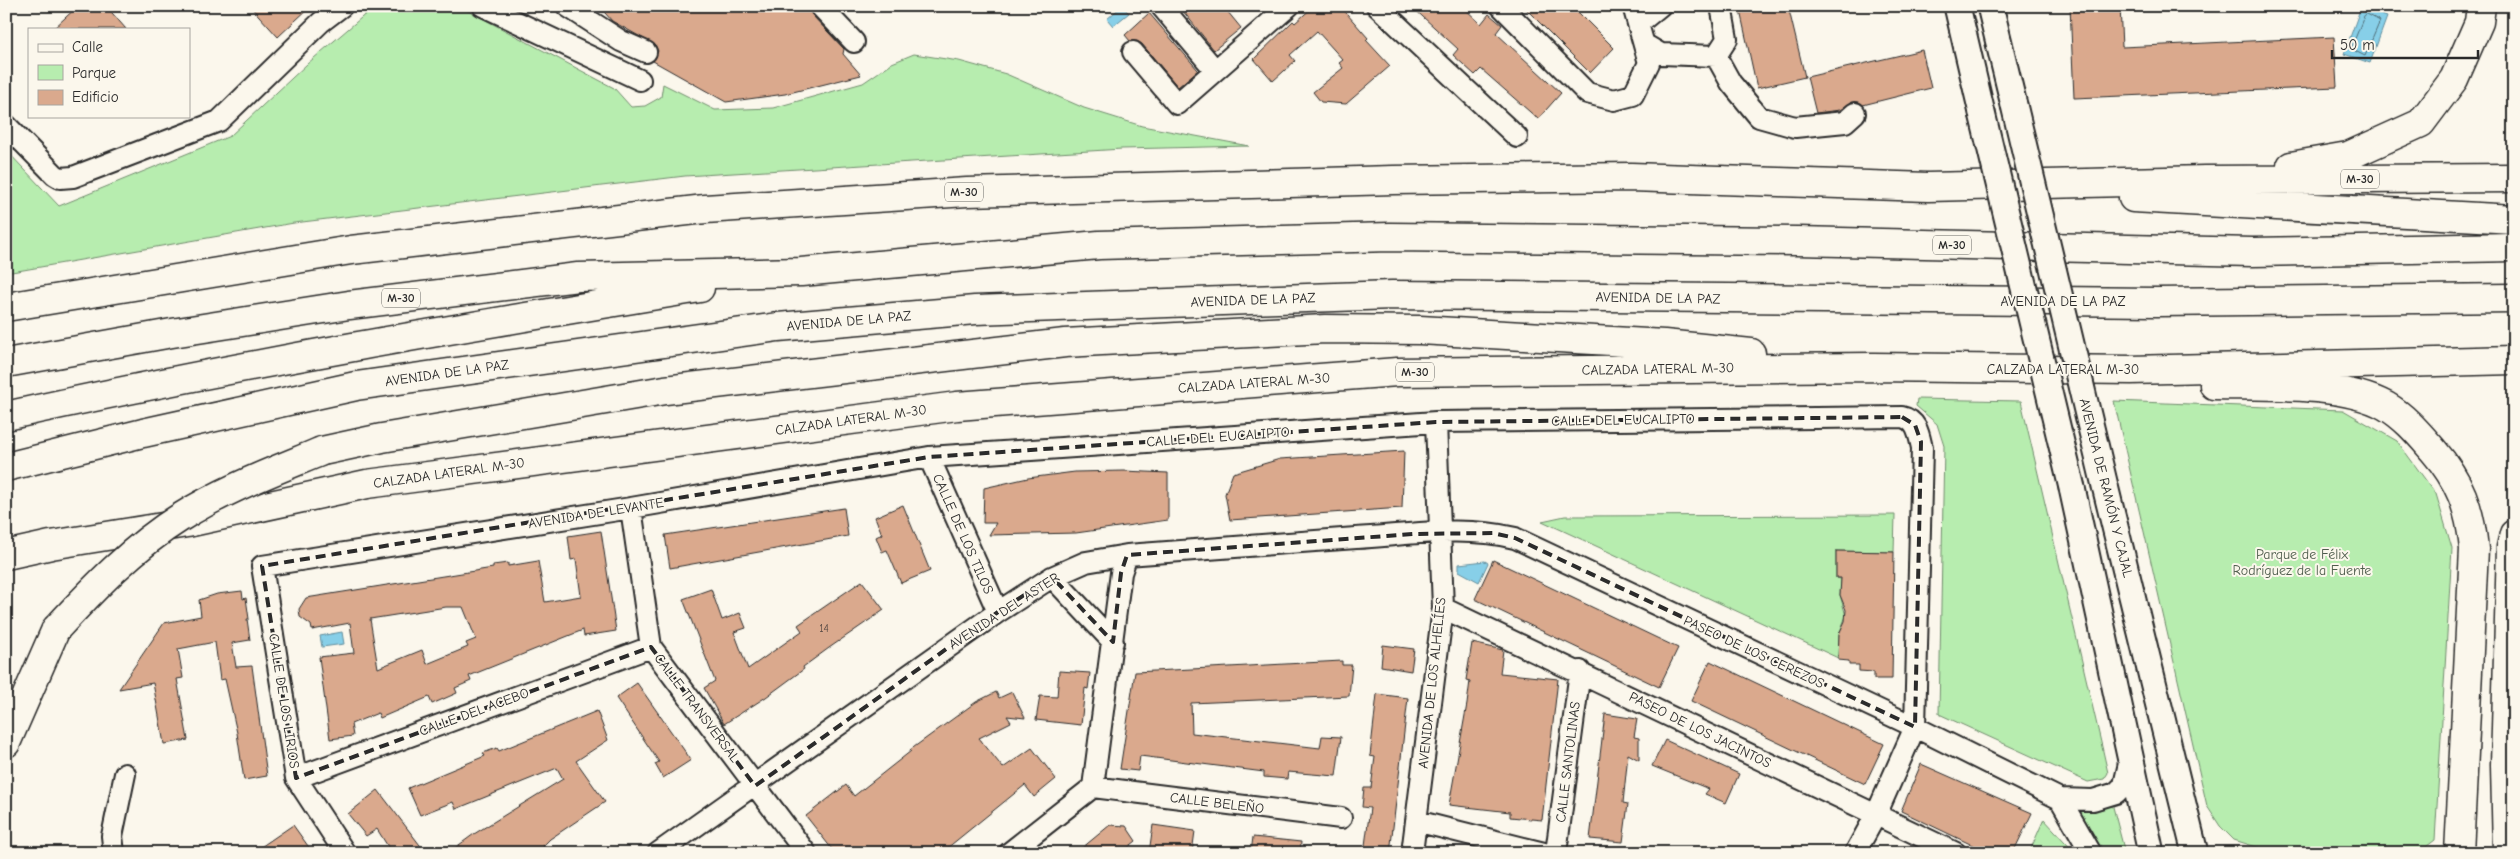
<svg xmlns="http://www.w3.org/2000/svg" width="2520" height="859" font-family="'Comic Neue',sans-serif">
  <style>
    .green { fill: #b7edaf; stroke: #718c6d }
    .water { fill: #87cfe8; stroke: #628d9c }
    .lines { fill: none; stroke-linecap: round; stroke-linejoin: round }
    .shore { stroke: #506d77; stroke-width: 1 }
    .building { fill: #daa98d; stroke: #2b2b2b; fill-rule: evenodd }
    .minor-casing { stroke: #2b2b2b; stroke-width: 24 }
    .major-casing { stroke: #2b2b2b; stroke-width: 29 }
    .highway-casing { stroke: #2b2b2b; stroke-width: 31 }
    .minor { stroke: #fbf7ec; stroke-width: 20 }
    .major { stroke: #fbf7ec; stroke-width: 25 }
    .highway { stroke: #fbf7ec; stroke-width: 28 }
    .major-bridge-casing { stroke: #2b2b2b; stroke-width: 29; stroke-linecap: butt }
    .highway-bridge-casing { stroke: #2b2b2b; stroke-width: 31; stroke-linecap: butt }
    .major-bridge { stroke: #fbf7ec; stroke-width: 25 }
    .highway-bridge { stroke: #fbf7ec; stroke-width: 28 }
    .marked { fill: none; stroke: #2b2b2b; stroke-width: 4; stroke-dasharray: 10 6; stroke-linejoin: round }
    .labels { text-anchor: middle; dominant-baseline: central; stroke-width: 4; stroke-linejoin: round; paint-order: stroke }
    .number-label { font-size: 11px; fill: #574a44 }
    .shield { fill: #fbf7ec; stroke: #696865; stroke-width: 1 }
    .shield-label { font-size: 12px; font-weight: bold; fill: #2b2b2b }
    .street-label { font-size: 14px; fill: #2b2b2b; stroke: #fbf7ec }
    .park-label { font-size: 14px; fill: #4e5c4c; stroke: #fbf7ec }
  </style>
  <rect width="100%" height="100%" fill="#fbf7ec"/>
  <filter id="ink" filterUnits="userSpaceOnUse"><feTurbulence type="fractalNoise" baseFrequency=".02" numOctaves="2"/><feDisplacementMap in="SourceGraphic" scale="10" xChannelSelector="R" yChannelSelector="G"/><feConvolveMatrix kernelMatrix="1 2 1 2 8 2 1 2 1" color-interpolation-filters="sRGB"/></filter>
  <g filter="url(#ink)">
    <path class="green" d="M375,6h84l155,82 17,19 14,-1 16,-9 2,-13 52,26 58,-2 90,-25 29,-20 22,-9 45,7 47,13 78,34 58,18 107,20 -127,3 -437,27 -391,47 -288,50v-123l53,56 171,-70 77,-72z
      M1917,399l104,2 82,350 5,22 -4,6 -16,3 -149,-68 5,-268 -7,-22 -21,-18z
      M2114,401l229,9 54,31 39,53 16,54 -17,292 -17,13h-88l-67,-4 -29,-9 -14,-14 -13,-20z
      M1895,515l-1,37 -58,-1v27l5,1 -1,16 6,21 -7,18 -1,24 -296,-137 23,-5z
      M2067,802l45,1 13,50h-24z
      M2044,819l31,34h-46z"/>
    <path class="water" d="M1122,6l7,7 -16,13 -6,-7z
      M2361,7l26,10 -17,46 -26,-9z
      M1485,561l3,2 -9,19 -20,-11v-7z
      M342,632l2,12 -22,3 -2,-11z"/>
    <g class="lines">
      <path class="shore" d="M2367,14l13,7 -15,35 -14,-7 13,-33z"/>
    </g>
    <path class="building" d="M78,6h28l20,23h-73z
      M250,6h61l-33,31z
      M599,6h209l4,9 32,34 -1,5 18,21 -76,19 -59,8 -73,-41 5,-10 -3,-6 -43,-24z
      M1179,6h44l18,22 -27,22z
      M1314,6h26l28,32 -2,2 24,26 -44,38 -25,-2 -8,-10 30,-24 -4,-5 4,-3 -26,-29 -27,24 5,6 -22,20 -19,-22 39,-38 2,2z
      M1411,6h51l19,18 8,-10 13,11 -6,8 65,60 -23,26 -57,-50 -6,6 -22,-20 5,-6z
      M1523,6h49l42,42 -24,25z
      M1739,6h49l17,71 -48,11z
      M2070,6h50l2,41 212,-10 3,50 -263,11z
      M1149,13l49,57 -20,17 -36,-43 -5,-3h-7l-5,-6z
      M1922,50l9,38 -68,17 -11,-3 -12,8 -24,3 -9,-36z
      M1404,451l-2,57 -172,12 -5,-26 8,-21 47,-14z
      M1124,471l44,2v47l-92,13 -87,2 7,-12h-13l1,-35 44,-10 47,-6z
      M903,505l27,66 -29,12 -14,-33 -5,2 -6,-15 6,-3 -7,-17z
      M844,508l4,28 -178,32 -5,-33z
      M601,531l15,100 -32,5 -1,-6 -114,46 2,5 -16,7 2,5 -25,11 -3,-7 -49,21 -2,-5 -27,11 2,12 -23,3 -11,-82 35,-4 -4,-30 -38,7 -1,-5 -11,-8 -1,-8 7,-11 187,-30v-3l15,-2v3l30,-5 7,41 36,-6 -5,-37 -5,1 -3,-24zM446,607h17l13,32 -10,4 2,4 -41,17 -5,-14 -44,18 -8,-49z
      M1836,551l58,1 -2,127h-18v-7l-15,-1v-6h-10v-4l-11,-1 1,-26 6,-13 1,-11 -6,-15 1,-17h-5z
      M1493,560l185,88 -19,39 -184,-88z
      M862,581l22,29 -55,38 -26,19 1,2 -38,28 -42,27 -20,-36 11,-7 -32,-82 28,-10 11,31 18,-7 6,15 -12,4 14,37 54,-38 -4,-6z
      M242,591l1,8 3,-1 3,21h-2l3,21 -18,3 4,24 16,-1 15,110 -23,4 -7,-47 -12,-54 -5,1 -5,-38 -37,7 5,29 -6,1 11,61 -24,4 -11,-61 -34,6 45,-66 37,-7 -2,-16 18,-6z
      M1472,643l31,7 -3,23 58,6 -16,141 -32,-3v-5l-61,-7 18,-101 3,-23 -4,-1z
      M1383,645l31,4 -3,22 -30,-5z
      M1342,661v4h10l-3,31 -158,7 1,30 128,15 2,-12 19,1 -5,39 -48,-4 -1,7 -23,-2v-5l-124,-16 -2,15 -18,-2 15,-97z
      M1710,661l174,83 -19,40 -174,-83z
      M1059,671l31,2 -2,16 -3,-1 -4,37 -45,-5 4,-24 17,1z
      M637,683l54,77 -28,18 -8,-14 4,-2 -43,-64z
      M996,692l3,6 13,-6 13,26 -18,-2 4,6 -32,16 24,30 29,-20 24,31 -22,18 -9,-12 -84,68h-106l-29,-37 40,-31 8,11 57,-45 -1,-1 66,-48z
      M1377,694l31,4 -18,155h-26l6,-45 -8,-1 2,-19h7l4,-31 -5,-1z
      M597,711l11,29 -32,21 29,41 -55,37 -7,7 5,7h-100l26,-19 89,-55 -6,-11 -101,41 -3,-7 -33,13 -12,-27 77,-32 -2,-3 14,-5 2,3z
      M1605,714l32,5 -3,18 5,1v22l-11,-6 -5,49 5,1 -5,38 -33,-3z
      M1665,740l74,34 -13,29 -21,-9 4,-5 -57,-23z
      M1921,764l111,49 -19,40h-24l-88,-42z
      M378,790l48,63h-34l-15,-24 -11,7 -18,-22z
      M293,825l20,28h-61z
      M1110,825l16,1 10,15 -15,12h-45z
      M1153,825l42,6 -3,22h-43z
      M1253,837l48,5 -1,11h-49z"/>
    <g class="lines">
      <g class="minor-casing">
        <path id="minor" d="M483,6l157,74
          M567,6l54,35 25,11
          M820,6l34,36
          M1161,6l54,64
          M1377,6l140,131
          M1501,6l86,87 27,7 19,-5 16,-32 -16,-57
          M1638,24l22,-18
          M1644,44l17,10 55,2 11,-17 -6,-33
          M1133,52l44,52 112,-98
          M1716,56l15,27 28,34 36,10 50,-5 10,-9
          M6,125l49,50 5,3 13,-1 146,-56 102,-99 21,-16
          M929,457l69,155
          M631,508l20,139 155,206
          M1052,577l61,65
          M1443,608l513,245
          M296,778l355,-131
          M1093,787l248,31
          M2060,799l31,54
          M1416,821l128,32
          M114,853l-2,-17 13,-62
          M345,853l-49,-75 -34,-212 369,-58 298,-51 507,-35 466,-5c15,3 17,18 20,31l-7,279 -39,88 -21,38
          M658,853l340,-241 54,-35 34,-15 41,-7c76,-6 153,-11 229,-17 52,-3 107,-13 159,0l400,189 145,72 33,1 23,-7 8,-8 6,-26
          M1009,853l84,-66 28,-214 6,-18
          M1412,853l31,-245 -7,-186
          M1556,853l24,-182"/>
      </g>
      <g class="major-casing">
        <path id="major" d="M1957,6l25,107
          M1990,6l24,99
          M2105,486l90,367
          M2072,488l79,365"/>
      </g>
      <g class="highway-casing">
        <path id="highway" d="M2291,166l57,-10 73,-33 33,-44 25,-57 2,-16
          M2133,198l381,21
          M6,307l345,-57 354,-41 262,-17 426,-12 238,-3 297,10 277,-7 309,-2
          M6,363l166,-30 177,-28 229,-28 223,-5 298,-27 291,-8 408,4 454,11 262,-5
          M2214,385c48,1 130,-3 172,21 19,11 33,28 47,44 27,31 37,58 41,99l-15,304
          M6,416c230,-51 462,-90 694,-128
          M322,451l60,-13 283,-48 400,-47 260,-14 95,1 244,14 87,9
          M6,467l137,-34 213,-47 422,-59 197,-17 417,-15 765,7 357,-4
          M6,555l45,-10 136,-22 180,-39 590,-78 440,-34 476,-5 258,3 383,-10
          M6,743l50,-114
          M2507,853l-2,-88 6,-218 3,-13"/>
      </g>
      <use href="#minor" class="minor"/>
      <use href="#major" class="major"/>
      <use href="#highway" class="highway"/>
      <g class="major-bridge-casing">
        <path id="major-bridge" d="M2014,105l91,381
          M1982,113l90,375"/>
      </g>
      <g class="highway-bridge-casing">
        <path id="highway-bridge" d="M56,629c38,-41 77,-82 125,-112 44,-28 93,-46 141,-66"/>
      </g>
      <use href="#major-bridge" class="major-bridge"/>
      <use href="#highway-bridge" class="highway-bridge"/>
    </g>
  </g>
  <path class="marked" d="M1902,417l13,8 6,17 -6,285 -400,-189 -22,-5 -80,1 -286,21 -6,18 -8,69 -61,-65 -54,35 -243,174 -104,-139 -355,131 -34,-212 667,-109 507,-35z"/>
  <g class="labels">
    <g class="number-label">
      <text x="824" y="628">14</text>
    </g>
    <g class="shield">
      <rect x="2341" y="169.5" width="38" height="19" rx="4"/>
      <rect x="945" y="182.5" width="38" height="19" rx="4"/>
      <rect x="1933" y="235.5" width="38" height="19" rx="4"/>
      <rect x="382" y="288.5" width="38" height="19" rx="4"/>
      <rect x="1396" y="362.5" width="38" height="19" rx="4"/>
    </g>
    <g class="shield-label">
      <text x="2360" y="179">M-30</text>
      <text x="964" y="192">M-30</text>
      <text x="1952" y="245">M-30</text>
      <text x="401" y="298">M-30</text>
      <text x="1415" y="372">M-30</text>
    </g>
    <g class="street-label">
      <text transform="translate(1658 298) rotate(1)">AVENIDA DE LA PAZ</text>
      <text transform="translate(1253 300) rotate(-2)">AVENIDA DE LA PAZ</text>
      <text x="2063" y="301">AVENIDA DE LA PAZ</text>
      <text transform="translate(849 321) rotate(-5)">AVENIDA DE LA PAZ</text>
      <text transform="translate(1658 369) rotate(-1)">CALZADA LATERAL M-30</text>
      <text x="2063" y="369">CALZADA LATERAL M-30</text>
      <text transform="translate(447 373) rotate(-8)">AVENIDA DE LA PAZ</text>
      <text transform="translate(1254 383) rotate(-4)">CALZADA LATERAL M-30</text>
      <text transform="translate(851 420) rotate(-8)">CALZADA LATERAL M-30</text>
      <text transform="translate(1623 420) rotate(-1)">CALLE DEL EUCALIPTO</text>
      <text transform="translate(1218 437) rotate(-4)">CALLE DEL EUCALIPTO</text>
      <text transform="translate(449 473) rotate(-8)">CALZADA LATERAL M-30</text>
      <text transform="translate(2106 488) rotate(76)">AVENIDA DE RAMÓN Y CAJAL</text>
      <text transform="translate(596 513) rotate(-9)">AVENIDA DE LEVANTE</text>
      <text transform="translate(963 534) rotate(66)">CALLE DE LOS TILOS</text>
      <text transform="translate(1004 611) rotate(-33)">AVENIDA DEL ASTER</text>
      <text transform="translate(1754 652) rotate(25)">PASEO DE LOS CEREZOS</text>
      <text transform="translate(1432 683) rotate(-84)">AVENIDA DE LOS ALHELÍES</text>
      <text transform="translate(284 701) rotate(81)">CALLE DE LOS LIRIOS</text>
      <text transform="translate(697 708) rotate(53)">CALLE TRANSVERSAL</text>
      <text transform="translate(474 712) rotate(-20)">CALLE DEL ACEBO</text>
      <text transform="translate(1700 730) rotate(26)">PASEO DE LOS JACINTOS</text>
      <text transform="translate(1568 762) rotate(-83)">CALLE SANTOLINAS</text>
      <text transform="translate(1217 803) rotate(7)">CALLE BELEÑO</text>
    </g>
    <g class="park-label">
      <text x="2302" y="554">Parque de Félix<tspan x="2302" dy="16">Rodríguez de la Fuente</tspan></text>
    </g>
  </g>
  <rect width="2520" height="859" fill="none" stroke="#fbf7ec" stroke-width="25"/>
  <rect x="12" y="12" width="2495" height="834" fill="none" stroke="#2b2b2b" stroke-width="2" filter="url(#ink)"/>
  <rect x="28" y="28" width="162" height="90" fill="#fbf7ec" stroke="#a8a59f"/>
  <rect x="38" y="44" width="25" height="8" fill="#fbf7ec" stroke="#a8a59f"/>
  <text x="72" y="52" font-size="15" fill="#2b2b2b">Calle</text>
  <rect x="38" y="65" width="25" height="15" fill="#b7edaf" stroke="#a8a59f"/>
  <text x="72" y="78" font-size="15" fill="#2b2b2b">Parque</text>
  <rect x="38" y="90" width="25" height="15" fill="#daa98d" stroke="#a8a59f"/>
  <text x="72" y="102" font-size="15" fill="#2b2b2b">Edificio</text>
  <path d="M2332 50v8h146v-8" fill="none" stroke="#2b2b2b" stroke-width="2.5"/>
  <text x="2340" y="50" font-size="15" fill="#2b2b2b" stroke="#fbf7ec" stroke-width="4" paint-order="stroke">50 m</text>
</svg>
